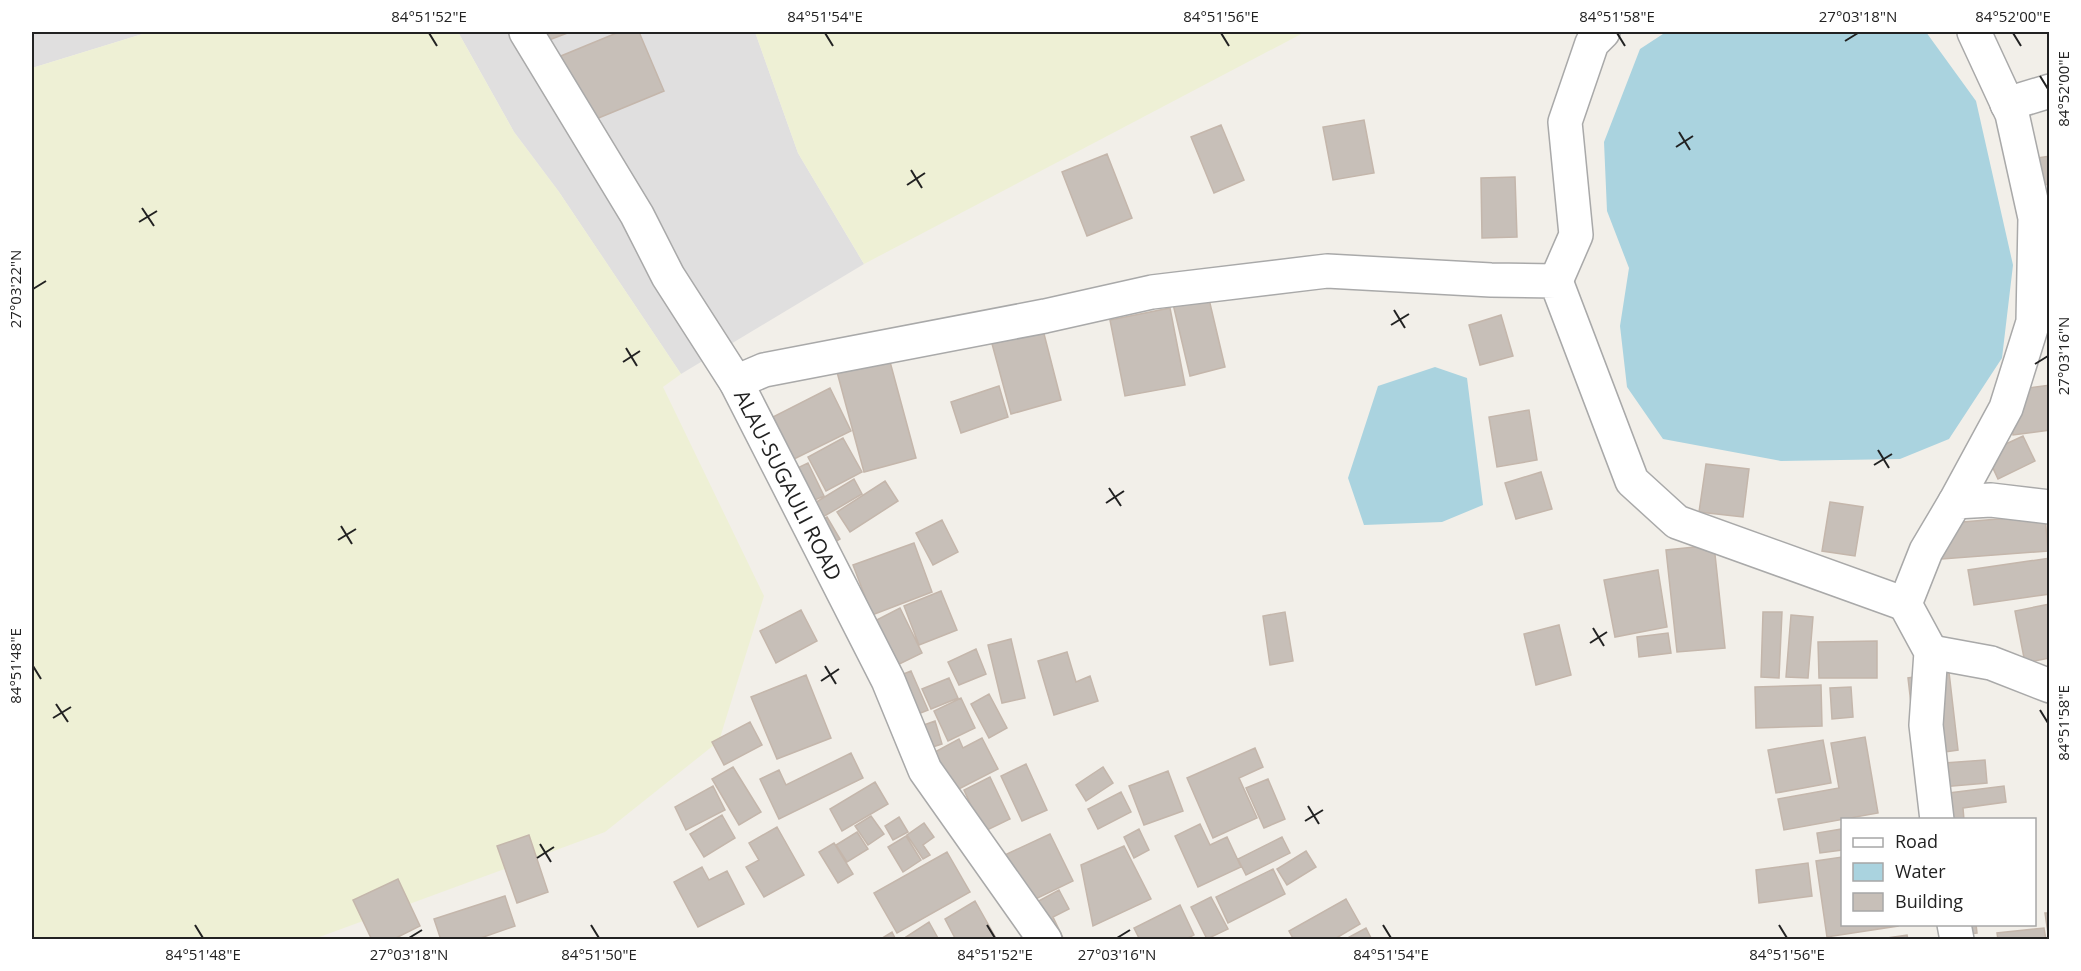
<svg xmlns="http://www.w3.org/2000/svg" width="2081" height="971" font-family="'Open Sans',sans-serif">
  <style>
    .residential { fill: #e0dfdf }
    .farmland { fill: #eef0d5 }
    .water { fill: #aad3df }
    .building { fill: #c7bfb8; stroke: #c4b6ab; stroke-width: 1.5 }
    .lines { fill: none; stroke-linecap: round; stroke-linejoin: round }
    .minor-casing { stroke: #a9a9a9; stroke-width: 36 }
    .minor { stroke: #fff; stroke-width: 33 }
    .ticks { fill: none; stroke: #222; stroke-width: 2 }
    .labels { text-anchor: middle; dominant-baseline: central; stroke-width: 6; stroke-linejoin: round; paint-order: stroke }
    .street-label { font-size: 21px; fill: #222; stroke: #fff }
    .neatline { fill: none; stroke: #222; stroke-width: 2 }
    .ticks-label { font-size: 15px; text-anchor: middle; fill: #222 }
  </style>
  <rect width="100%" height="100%" fill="#f2efe9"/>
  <path class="residential" d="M32,32h117l-117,36z
    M458,32h297l43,121 66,111 -183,110 -122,-182 -45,-60z"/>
  <path class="farmland" d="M149,32h309l56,100 45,60 122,182 -18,13 101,209 -45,145 -114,91 -291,107 -282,1v-872z
    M755,32h550l-441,232 -66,-111z"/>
  <path class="water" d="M1666,32h260l50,69 37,164 -11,93 -53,81 -49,20 -119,2 -118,-22 -36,-52 -7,-61 9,-58 -22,-57 -3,-69 36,-93z
    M1435,367l32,11 16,127 -41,17 -78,3 -16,-47 30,-92z"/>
  <path class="building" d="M545,32h25l-21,8z
    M619,32h20l25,59 -80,33 -28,-66z
    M1364,120l10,53 -41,7 -10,-53z
    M1221,125l23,55 -30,13 -23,-56z
    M1107,154l25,64 -45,18 -25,-64z
    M2050,156v28l-16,3 -4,-28z
    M1515,177l2,60 -35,1 -1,-60z
    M1204,278l21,89 -35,9 -21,-89z
    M1170,308l15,77 -60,11 -15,-76z
    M1501,315l12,41 -33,9 -11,-40z
    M1042,326l19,74 -50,14 -20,-74z
    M889,358l27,100 -52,14 -27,-100z
    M2050,385v45l-37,5 -3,-26 14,-2 -3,-18z
    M999,386l9,31 -47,16 -10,-31z
    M830,388l21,43 -67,33 -21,-42z
    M1529,410l8,50 -40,7 -8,-50z
    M2023,436l12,25 -37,18 -12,-26z
    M843,438l19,34 -36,19 -18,-34z
    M808,463l16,33 -20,9 -15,-33z
    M1706,464l43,5 -6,48 -44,-5z
    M1541,472l11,37 -36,10 -11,-36z
    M854,479l8,15 -46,27 -8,-14z
    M885,481l13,20 -48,31 -13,-20z
    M1830,502l33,5 -8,49 -33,-5z
    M2045,515l3,36 -106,8 -3,-35z
    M827,517l13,22 -19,11 -13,-22z
    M942,520l16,32 -25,13 -17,-32z
    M914,543l18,49 -60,23 -19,-50z
    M1714,545l11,103 -48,4 -11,-102z
    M2050,558v36l-76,11 -6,-35z
    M1658,570l9,57 -52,10 -11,-57z
    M941,591l16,39 -38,15 -15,-39z
    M2050,604v54l-25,5 -10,-52z
    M900,608l22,45 -37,18 -22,-44z
    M801,610l16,31 -41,22 -16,-32z
    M1285,612l8,49 -23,4 -7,-49z
    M1763,612h19l-3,66 -18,-1z
    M1791,615l22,2 -5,61 -22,-1z
    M1559,625l12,50 -35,10 -12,-51z
    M1668,633l3,20 -32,4 -2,-20z
    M1011,639l14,59 -23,5 -14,-58z
    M1877,641v37h-58l-1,-36z
    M976,649l10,25 -27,11 -11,-23z
    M1067,652l9,30 14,-6 8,25 -44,14 -16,-54z
    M911,671l17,39 -25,10 -17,-39z
    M1949,672l9,78 -41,6 -9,-78z
    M806,675l25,63 -54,21 -26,-62z
    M949,678l9,20 -27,11 -9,-20z
    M1821,685l1,41 -66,2 -1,-41z
    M1851,687l2,30 -21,2 -2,-31z
    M989,694l18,34 -18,10 -18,-34z
    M961,698l14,30 -27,13 -14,-30z
    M935,721l7,23 -28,9 -7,-22z
    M750,722l12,23 -38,20 -12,-23z
    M1865,737l13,76 -94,17 -6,-31 61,-11 -8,-45z
    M982,738l16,31 -45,23 -20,-39 26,-14 4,9z
    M1823,740l8,43 -55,10 -8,-43z
    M1255,748l8,19 -24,11 18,40 -44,20 -26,-60z
    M851,753l12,25 -84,41 -19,-40 19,-9 7,15z
    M1985,760l2,23 -69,6 -2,-24z
    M1026,764l21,46 -25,11 -21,-45z
    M733,767l28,45 -22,13 -27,-46z
    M1103,767l10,16 -27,18 -10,-16z
    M1168,771l15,40 -39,14 -15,-39z
    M990,777l20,42 -27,13 -19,-42z
    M1268,779l17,40 -21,9 -18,-40z
    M875,782l13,22 -46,27 -12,-22z
    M713,786l12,24 -39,20 -11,-23z
    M2004,786l2,16 -43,6 1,12h-28l-3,-25z
    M1121,792l10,20 -33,17 -10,-20z
    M722,815l13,23 -31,19 -14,-23z
    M871,816l13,18 -16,11 -13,-19z
    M899,817l9,15 -15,8 -8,-14z
    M924,823l10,14 -11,8 7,10 -7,4 -16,-24z
    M1200,824l10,21 17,-8 14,30 -43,20 -23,-51z
    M777,827l27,48 -40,22 -18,-30 13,-7 -10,-17z
    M1139,829l10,21 -15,8 -10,-21z
    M1842,829v21l-22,3 -3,-20z
    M857,832l11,17 -21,13 -11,-17z
    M1050,834l23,47 -54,26 -23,-48z
    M529,835l19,57 -31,11 -20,-57z
    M906,836l15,24 -18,12 -15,-25z
    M1282,837l8,16 -44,22 -8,-16z
    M834,843l19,31 -15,9 -19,-31z
    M1124,846l27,53 -58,27 -12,-61z
    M1306,851l10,16 -29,18 -10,-16z
    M947,852l23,40 -73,41 -23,-40z
    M1842,857v67h56v2l-71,11 -11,-76z
    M1808,863l4,33 -53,7 -3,-33z
    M702,867l7,13 18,-9 17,33 -46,23 -24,-45z
    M1273,869l12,25 -57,29 -12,-26z
    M398,879l22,47 -28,14h-20l-19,-40z
    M1059,890l10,19 -16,8 11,23h-29l-15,-29z
    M505,896l10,30 -40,14h-34l-7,-21z
    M1211,897l17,32 -21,10 -16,-32z
    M1346,899l14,25 -27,16h-39l-5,-9z
    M975,901l22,39h-41l-11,-21z
    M1180,905l14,30 -10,5h-44l-6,-12z
    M2045,913h5v27h-1z
    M929,922l10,18h-31l-2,-3z
    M1948,924h28l1,9 -28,3z
    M1366,928l6,12h-28z
    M2044,928l2,12h-48l-1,-7z
    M892,932l4,8h-17z
    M1907,935l1,5h-35z"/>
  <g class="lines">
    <g class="minor-casing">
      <g id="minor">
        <path id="s1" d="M526,32l111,183 31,61 68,106 152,298 37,90 120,170"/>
        <path d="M2007,104l43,-13"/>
        <path d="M1556,281l20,-46 -11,-113 27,-79 11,-11"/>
        <path d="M736,382l28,-12 281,-54 107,-24 175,-21 164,9 65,1 76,200 45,41 228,82"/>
        <path d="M1955,502l51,-94 27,-86 2,-104 -23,-104 -38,-82"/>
        <path d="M1931,652l60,11 59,23"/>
        <path d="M1937,820l-11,-95 5,-73 -26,-48 21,-53 29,-49 36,-2 59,7"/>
        <path d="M1954,924l3,16"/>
      </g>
    </g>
    <use href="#minor" class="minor"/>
  </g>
  <path class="ticks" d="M429,33l8,13M825,33l8,13M1221,33l8,13M1617,33l8,13M2013,33l8,13M1845,41l13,-8M2040,76l8,13M1679,132l11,18M1676,147l17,-11M911,170l11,18M907,185l18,-12M142,208l12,18M139,222l18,-11M33,289l13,-8M1394,310l11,18M1391,325l18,-11M626,348l11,18M623,362l17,-11M2035,364l13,-8M1878,450l11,18M1874,465l18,-11M1109,488l12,18M1106,503l18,-12M341,526l11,18M338,540l18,-11M1593,628l11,18M1590,643l17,-11M33,666l8,13M825,666l11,18M821,681l18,-12M56,704l12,18M2040,710l8,13M53,718l18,-11M1308,806l11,18M1305,821l18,-11M540,844l11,18M537,858l17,-11M195,925l8,13M591,925l8,13M987,925l8,13M1383,925l8,13M1779,925l8,13M409,938l13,-8M1117,938l13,-8"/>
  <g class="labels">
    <g class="street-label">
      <text stroke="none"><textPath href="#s1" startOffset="524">ALAU-SUGAULI ROAD</textPath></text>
    </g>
  </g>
  <rect width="2081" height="971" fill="none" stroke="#ffffff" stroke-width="66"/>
  <rect x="1841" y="818" width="195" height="108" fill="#ffffff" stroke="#a7a7a7" stroke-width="1.5"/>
  <rect x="1853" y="838" width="30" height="9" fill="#ffffff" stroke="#a7a7a7" stroke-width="1.5"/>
  <text x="1895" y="848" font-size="18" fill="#222222">Road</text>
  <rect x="1853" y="863" width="30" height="18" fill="#aad3df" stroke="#a7a7a7" stroke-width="1.5"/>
  <text x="1895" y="878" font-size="18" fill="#222222">Water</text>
  <rect x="1853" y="893" width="30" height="18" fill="#c7bfb8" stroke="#a7a7a7" stroke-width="1.5"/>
  <text x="1895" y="908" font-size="18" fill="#222222">Building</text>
  <rect x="33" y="33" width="2015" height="905" class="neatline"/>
  <g class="ticks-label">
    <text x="429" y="22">84°51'52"E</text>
    <text x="825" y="22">84°51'54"E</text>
    <text x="1221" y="22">84°51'56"E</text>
    <text x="1617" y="22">84°51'58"E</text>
    <text x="1858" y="22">27°03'18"N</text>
    <text x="2013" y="22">84°52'00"E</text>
    <text transform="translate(2064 89) rotate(-90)" y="5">84°52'00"E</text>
    <text transform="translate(16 289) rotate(-90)" y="5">27°03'22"N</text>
    <text transform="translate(2064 356) rotate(-90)" y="5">27°03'16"N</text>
    <text transform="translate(16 666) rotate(-90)" y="5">84°51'48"E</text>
    <text transform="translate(2064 723) rotate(-90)" y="5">84°51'58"E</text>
    <text x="203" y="960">84°51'48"E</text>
    <text x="409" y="960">27°03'18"N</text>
    <text x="599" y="960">84°51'50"E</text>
    <text x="995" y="960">84°51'52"E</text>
    <text x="1117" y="960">27°03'16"N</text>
    <text x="1391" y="960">84°51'54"E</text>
    <text x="1787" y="960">84°51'56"E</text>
  </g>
</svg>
